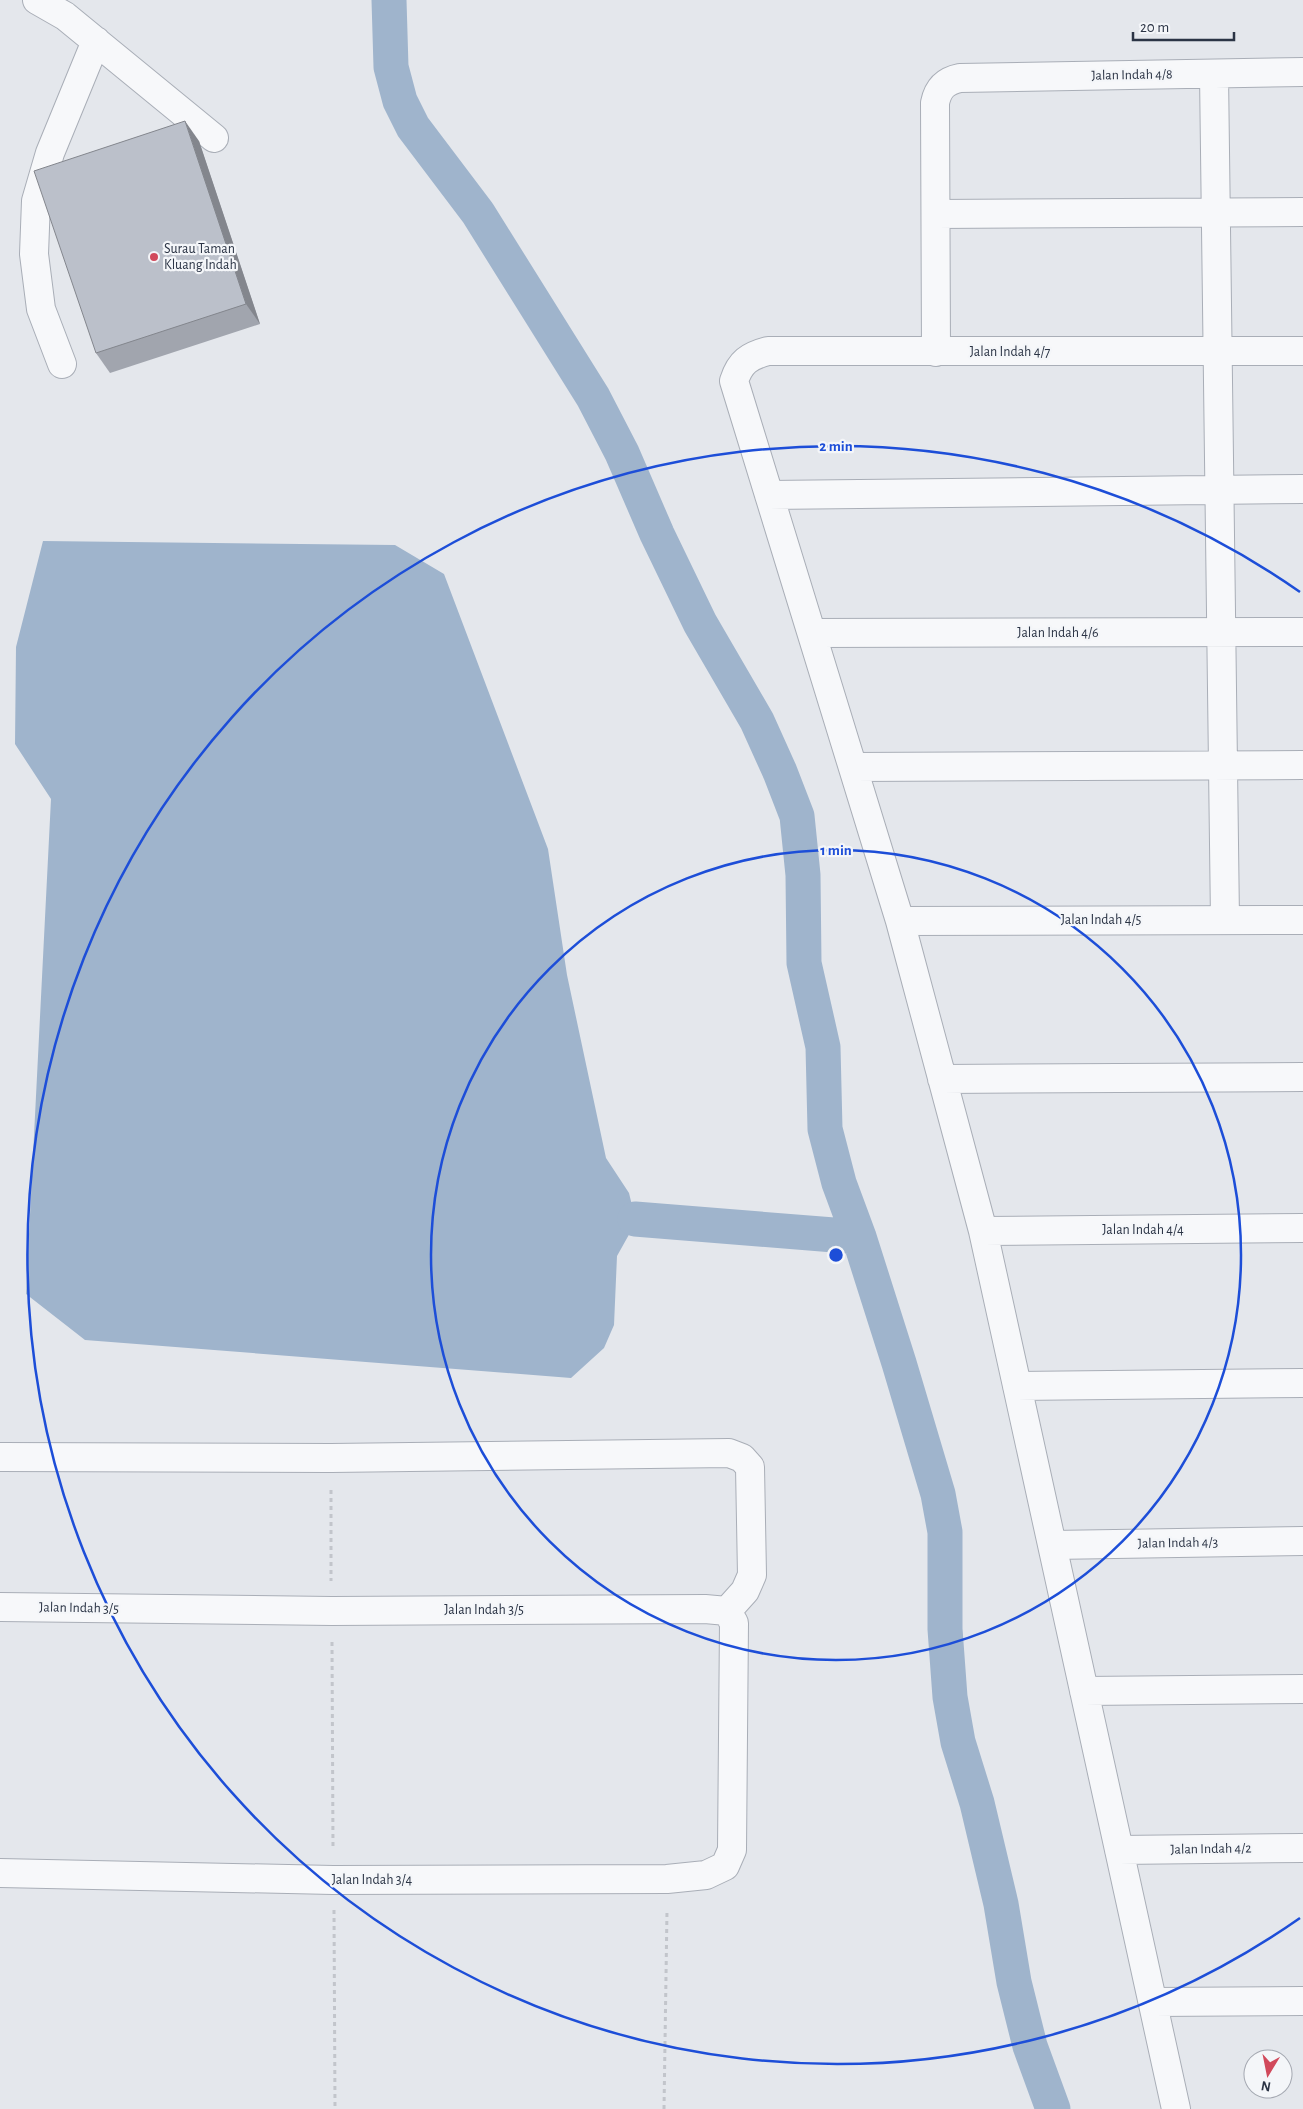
<svg xmlns="http://www.w3.org/2000/svg" width="1303" height="2109" font-family="'Alegreya Sans',sans-serif">
  <style>
    .water { fill: #9fb4cc }
    .lines { fill: none; stroke-linecap: round; stroke-linejoin: round }
    .canal { stroke: #9fb4cc; stroke-width: 35 }
    .minor-casing { stroke: #a9aeb7; stroke-width: 30 }
    .path { stroke: #c2c5cb; stroke-width: 3; stroke-dasharray: 4 4; stroke-linecap: butt }
    .minor { stroke: #f7f8fa; stroke-width: 28 }
    .wall { fill: #a1a5ae }
    .shaded-wall { fill: #83868d }
    .building { fill: #bbc0ca; stroke: #83868d }
    .ring { fill: none; stroke: #1d4ed8; stroke-width: 2.5 }
    .poi-dot { fill: #d1495b; stroke: #f4f6f9; stroke-width: 2 }
    .labels { text-anchor: middle; dominant-baseline: central; stroke-width: 4.5; stroke-linejoin: round; paint-order: stroke }
    .street-label { font-size: 14px; fill: #2b3445; stroke: #f4f6f9 }
    .poi-label { font-size: 14px; fill: #2b3445; stroke: #f4f6f9; text-anchor: start }
    .centre { fill: #1d4ed8; stroke: #f4f6f9; stroke-width: 2.5 }
    .ring-label { font-size: 15px; text-anchor: middle; font-weight: bold; fill: #1d4ed8; stroke: #f4f6f9; stroke-width: 4.5; stroke-linejoin: round; paint-order: stroke }
  </style>
  <rect width="100%" height="100%" fill="#e4e7ec"/>
  <path class="water" d="M43,541l352,4 49,29 104,275 19,126 39,183 23,35 6,25 -4,13 -14,25 -3,69 -10,23 -33,30 -486,-38 -59,-46 25,-495 -36,-55 1,-97z"/>
  <g class="lines">
    <path class="canal" d="M389,0l2,67 9,34 13,26 65,86 115,184 29,56 35,81 43,89 57,98 23,51 17,44 6,59 1,88 19,84 2,82 14,54 20,54 40,126 39,131 7,38v97l5,68 8,45 19,61 24,101 13,78 16,64 23,63
      M635,1219l224,18"/>
    <g class="minor-casing">
      <path id="minor" d="M37,0l28,16 149,122
        M1214,74l11,846
        M936,214l367,-2
        M936,352l-1,-249c3,-15 10,-22 25,-25l343,-6
        M62,364l-21,-55 -7,-55 2,-53 14,-48 46,-112
        M769,495l534,-6
        M812,633l491,-1
        M853,767l450,-2
        M900,921l403,-1
        M942,1079l361,-2
        M983,1231l320,-3
        M1017,1386l286,-3
        M0,1457l331,1 398,-5 13,5 8,9 2,108 -7,16 -18,20
        M1052,1545l251,-4
        M0,1607l332,4 373,-2 22,2
        M1084,1691l219,-2
        M1119,1850l184,-2
        M0,1873l333,7 334,-1 39,-4 19,-9 7,-16 2,-227 -7,-12
        M1153,2002l150,-1
        M1176,2109l-193,-878 -83,-310 -166,-540c6,-19 15,-25 34,-30h535"/>
    </g>
    <path class="path" d="M331,1490v91
      M332,1642l1,206
      M334,1910l1,199
      M664,2109l3,-199"/>
    <use href="#minor" class="minor"/>
  </g>
  <path class="wall" d="M199,141l61,183 -150,49 -14,-20z"/>
  <path class="shaded-wall" d="M185,121l14,20 61,183 -14,-20z"/>
  <path class="building" d="M185,121l61,183 -150,49 -62,-182z"/>
  <g class="ring">
    <circle cx="836" cy="1255" r="405"/>
    <path d="M1300 1918A809 809 0 1 1 1300 592"/>
  </g>
  <circle class="poi-dot" cx="154" cy="257" r="5"/>
  <g class="labels">
    <g class="street-label">
      <text transform="translate(1132 75) rotate(-1)">Jalan Indah 4/8</text>
      <text x="1010" y="352">Jalan Indah 4/7</text>
      <text x="1058" y="633">Jalan Indah 4/6</text>
      <text x="1101" y="920">Jalan Indah 4/5</text>
      <text x="1143" y="1230">Jalan Indah 4/4</text>
      <text transform="translate(1178 1543) rotate(-1)">Jalan Indah 4/3</text>
      <text transform="translate(79 1608) rotate(1)">Jalan Indah 3/5</text>
      <text x="484" y="1610">Jalan Indah 3/5</text>
      <text transform="translate(1211 1849) rotate(-1)">Jalan Indah 4/2</text>
      <text x="372" y="1880">Jalan Indah 3/4</text>
    </g>
    <g class="poi-label">
      <text x="164" y="249">Surau Taman<tspan x="164" dy="16">Kluang Indah</tspan></text>
    </g>
  </g>
  <circle cx="836" cy="1255" r="8" class="centre"/>
  <g class="ring-label">
    <text x="836" y="451">2 min</text>
    <text x="836" y="855">1 min</text>
  </g>
  <g transform="translate(1268 2074) rotate(190)"><circle r="24" fill="#f4f6f9" stroke="#a4a8b1"/>
  <path d="M0-4L9 19L0 12L-9 19Z" fill="#d1495b"/>
  <text y="-8" font-size="14" font-weight="bold" text-anchor="middle" fill="#2b3445">N</text>
  </g>
  <path d="M1133 32v8h101v-8" fill="none" stroke="#2b3445" stroke-width="2.5"/>
  <text x="1140" y="32" font-size="15" fill="#2b3445" stroke="#f4f6f9" stroke-width="4" paint-order="stroke">20 m</text>
</svg>
